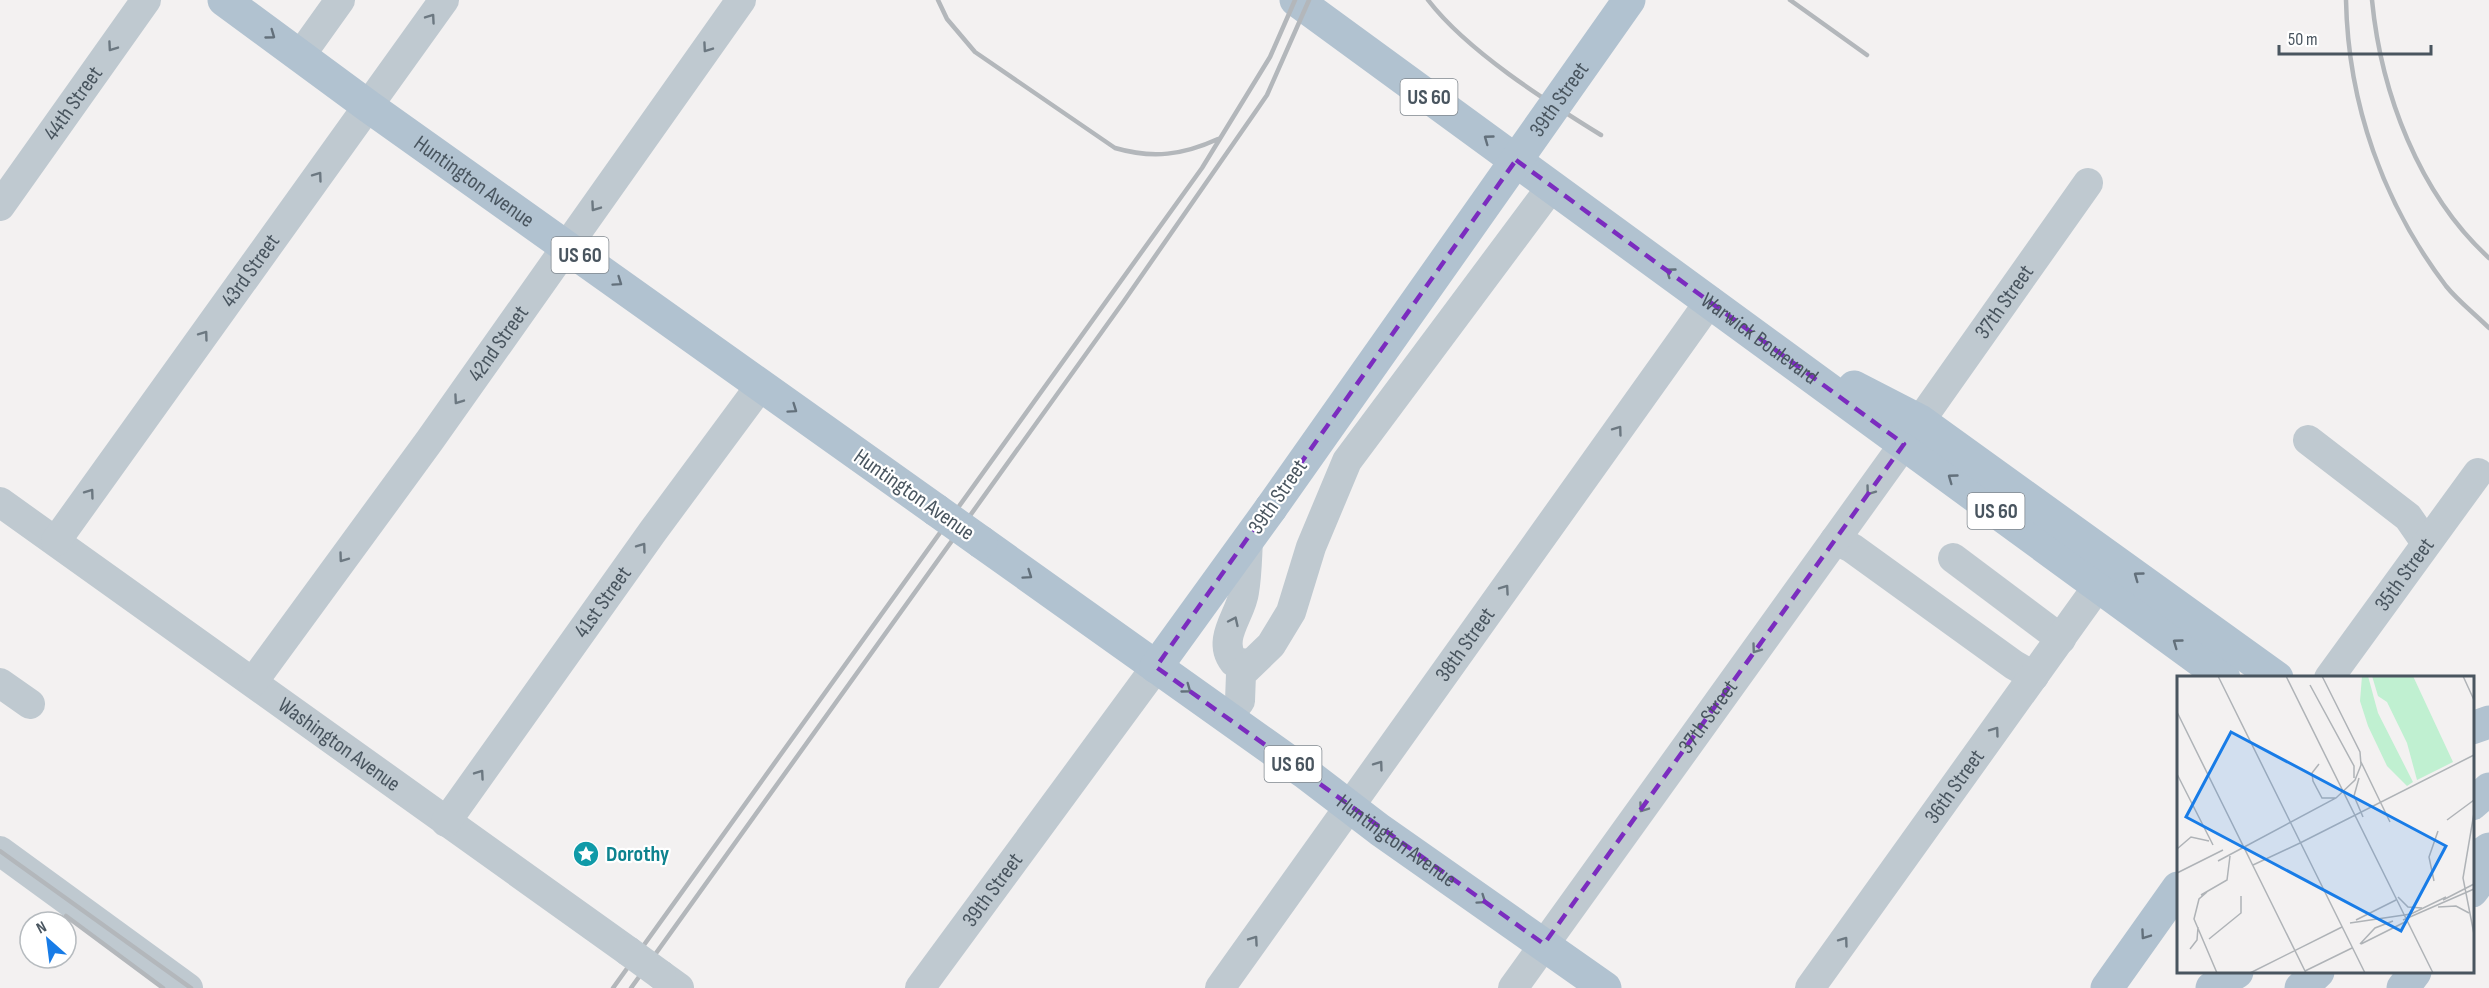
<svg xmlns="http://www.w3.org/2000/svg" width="2489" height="988" font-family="'Sofia Sans Condensed',sans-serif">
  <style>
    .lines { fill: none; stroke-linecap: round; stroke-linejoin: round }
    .minor { stroke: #bfc9d0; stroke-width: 30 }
    .major { stroke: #b1c2d0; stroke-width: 33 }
    .rail { stroke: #b3b7bb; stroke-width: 4.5 }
    .minor-bridge { stroke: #bfc9d0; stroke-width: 30 }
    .major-bridge { stroke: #b1c2d0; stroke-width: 33 }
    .oneway { stroke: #6c7881 }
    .oneway2 { stroke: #63707b }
    .marked { fill: none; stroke: #7b2cbf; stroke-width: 4.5; stroke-dasharray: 12 8; stroke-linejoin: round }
    .labels { text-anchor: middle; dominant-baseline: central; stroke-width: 4.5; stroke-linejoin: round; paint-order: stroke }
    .shield { fill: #fff; stroke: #80888f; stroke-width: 1.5 }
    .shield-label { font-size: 21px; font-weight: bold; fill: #49555f }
    .street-label { font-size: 22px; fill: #49555f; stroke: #fff }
    .culture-label { font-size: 22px; font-weight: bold; fill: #0d838f; stroke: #fff; text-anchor: start }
    .inset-road { fill: none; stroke: #afb3b7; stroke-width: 1.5 }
    .view { fill: #187ce7; fill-opacity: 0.15; stroke: #187ce7; stroke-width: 3 }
    .inset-edge { fill: none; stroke: #49555f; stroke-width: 3 }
  </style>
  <rect width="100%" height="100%" fill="#f3f1f1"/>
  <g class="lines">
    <g class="minor">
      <path d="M300,56l40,-56"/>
      <path id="s1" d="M0,206l146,-206"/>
      <path id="s2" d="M1920,421l168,-238"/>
      <path d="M2308,440l100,77 18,26"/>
      <path id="s3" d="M0,502l628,449"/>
      <path d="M1248,540c-1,17 -1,35 -4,52 -3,23 -28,47 -10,70l15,2"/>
      <path d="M1835,540l17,8 162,117 20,11"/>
      <path id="s4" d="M56,541l388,-541"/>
      <path d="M1953,558l108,81"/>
      <path id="s5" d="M2329,678l149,-205"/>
      <path id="s6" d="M253,682l177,-242 311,-440"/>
      <path d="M0,683l30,21"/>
      <path d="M1227,718l13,-17 1,-27 30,-29 20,-33 20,-65 36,-86 205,-275"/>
      <path id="s7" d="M446,822l207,-291 108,-146"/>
      <path d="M0,851l188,137"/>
      <path d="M661,975l18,13"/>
      <path id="s8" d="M920,988l236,-321"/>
      <path id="s9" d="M1220,988l490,-687"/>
      <path id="s10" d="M1513,988l391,-544"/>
      <path id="s11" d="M1810,988l288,-402"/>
    </g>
    <g class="major">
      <path id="s12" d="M224,0l144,106 568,404"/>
      <path id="s13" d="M1296,0l928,678"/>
      <path d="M1854,387l66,34 357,257"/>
      <path id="s14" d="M981,542l323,230 76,58 225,158"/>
      <path d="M1156,667l115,-159"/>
      <path d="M2472,728l17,-6"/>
      <path d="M2472,804l17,-15"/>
      <path d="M2472,891l17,-23"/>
      <path d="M2107,988l71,-100"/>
      <path d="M2212,988l25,-16"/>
      <path d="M2301,988l17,-16"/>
      <path d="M2403,988l12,-16"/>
    </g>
    <path class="rail" d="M938,0l9,19 28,33 140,96c38,11 68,7 103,-9
      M1428,0c39,51 118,101 173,135
      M1790,0l77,55
      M2346,0c2,104 37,203 100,286 12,15 29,28 43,42
      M2372,0c9,93 47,194 117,258
      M0,851l191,137
      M66,916l97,72
      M613,988l589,-820 68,-111 25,-57
      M631,988l493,-687 132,-190 11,-16 42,-95"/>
    <path class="minor-bridge" d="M628,951l33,24"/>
    <g class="major-bridge">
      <path id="s15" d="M1271,508l358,-508"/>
      <path d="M936,510l45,32"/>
      <path d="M2472,861l17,-12"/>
    </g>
  </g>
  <defs><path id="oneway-chevron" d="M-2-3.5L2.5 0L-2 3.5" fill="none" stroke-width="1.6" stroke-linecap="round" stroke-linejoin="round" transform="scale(1.5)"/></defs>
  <g class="oneway">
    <use href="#oneway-chevron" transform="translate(431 18) rotate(-55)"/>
    <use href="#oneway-chevron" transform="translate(112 47) rotate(125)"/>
    <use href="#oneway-chevron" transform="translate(707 48) rotate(125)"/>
    <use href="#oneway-chevron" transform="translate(318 176) rotate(-54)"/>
    <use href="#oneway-chevron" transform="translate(595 207) rotate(125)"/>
    <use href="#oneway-chevron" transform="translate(204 335) rotate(-54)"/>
    <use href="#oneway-chevron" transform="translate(458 400) rotate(125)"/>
    <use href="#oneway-chevron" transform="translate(1618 430) rotate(-54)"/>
    <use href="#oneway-chevron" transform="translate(1870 491) rotate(126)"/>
    <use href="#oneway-chevron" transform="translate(90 493) rotate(-54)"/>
    <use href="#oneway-chevron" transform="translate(642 547) rotate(-54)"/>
    <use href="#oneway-chevron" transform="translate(343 558) rotate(126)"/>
    <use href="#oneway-chevron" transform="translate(1505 589) rotate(-55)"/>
    <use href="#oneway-chevron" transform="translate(1234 621) rotate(-65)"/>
    <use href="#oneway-chevron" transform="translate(1756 649) rotate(126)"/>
    <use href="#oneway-chevron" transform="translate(1995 731) rotate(-54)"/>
    <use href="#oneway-chevron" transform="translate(1379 765) rotate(-54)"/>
    <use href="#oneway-chevron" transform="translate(480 774) rotate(-55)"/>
    <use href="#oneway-chevron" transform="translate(1643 808) rotate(125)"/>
    <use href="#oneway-chevron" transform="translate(1254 940) rotate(-55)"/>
    <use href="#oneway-chevron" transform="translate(1844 941) rotate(-54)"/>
  </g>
  <g class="oneway2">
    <use href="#oneway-chevron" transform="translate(271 35) rotate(36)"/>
    <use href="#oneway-chevron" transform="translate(1488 139) rotate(-144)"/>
    <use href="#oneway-chevron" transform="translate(1670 272) rotate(-144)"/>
    <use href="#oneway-chevron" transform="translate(618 282) rotate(35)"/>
    <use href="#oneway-chevron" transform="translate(793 409) rotate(35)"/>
    <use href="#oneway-chevron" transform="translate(1952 478) rotate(-144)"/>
    <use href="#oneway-chevron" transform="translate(1028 575) rotate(35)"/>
    <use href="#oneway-chevron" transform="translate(2138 576) rotate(-144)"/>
    <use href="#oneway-chevron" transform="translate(2177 643) rotate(-144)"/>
    <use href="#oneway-chevron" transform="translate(1187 689) rotate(36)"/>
    <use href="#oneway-chevron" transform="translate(1482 900) rotate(35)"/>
    <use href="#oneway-chevron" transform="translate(2145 935) rotate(125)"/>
  </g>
  <path class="marked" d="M1516,160l388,284 -360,500 -388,-277z"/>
  <defs>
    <g id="sight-disc" transform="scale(1.35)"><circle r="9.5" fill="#0f9aa8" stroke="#fff"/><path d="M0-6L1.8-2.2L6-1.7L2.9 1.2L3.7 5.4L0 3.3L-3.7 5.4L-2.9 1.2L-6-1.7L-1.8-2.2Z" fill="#fff"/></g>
  </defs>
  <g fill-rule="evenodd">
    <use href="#sight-disc" x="586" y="854"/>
  </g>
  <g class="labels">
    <g class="shield">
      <rect x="1400.5" y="79" width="57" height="36" rx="4.5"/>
      <rect x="551.5" y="237" width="57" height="36" rx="4.5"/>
      <rect x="1967.5" y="493" width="57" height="36" rx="4.5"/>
      <rect x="1264.5" y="746" width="57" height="36" rx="4.5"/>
    </g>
    <g class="shield-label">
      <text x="1429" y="97">US 60</text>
      <text x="580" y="255">US 60</text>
      <text x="1996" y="511">US 60</text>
      <text x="1293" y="764">US 60</text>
    </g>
    <g class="street-label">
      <text stroke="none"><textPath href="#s15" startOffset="500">39th Street</textPath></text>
      <text stroke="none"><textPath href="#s1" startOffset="126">44th Street</textPath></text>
      <text stroke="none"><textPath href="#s12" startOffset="309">Huntington Avenue</textPath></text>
      <text stroke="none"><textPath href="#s4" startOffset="333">43rd Street</textPath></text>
      <text stroke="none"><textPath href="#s2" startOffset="146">37th Street</textPath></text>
      <text stroke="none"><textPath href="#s13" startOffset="574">Warwick Boulevard</textPath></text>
      <text stroke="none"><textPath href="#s6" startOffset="418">42nd Street</textPath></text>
      <text transform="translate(914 495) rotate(35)">Huntington Avenue</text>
      <text transform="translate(1278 497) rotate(-55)">39th Street</text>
      <text stroke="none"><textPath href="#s5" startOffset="128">35th Street</textPath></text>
      <text stroke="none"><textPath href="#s7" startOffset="270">41st Street</textPath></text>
      <text stroke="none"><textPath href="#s9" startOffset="422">38th Street</textPath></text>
      <text stroke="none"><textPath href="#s10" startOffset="334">37th Street</textPath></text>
      <text stroke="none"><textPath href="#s3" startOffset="417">Washington Avenue</textPath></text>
      <text stroke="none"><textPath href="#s11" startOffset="248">36th Street</textPath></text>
      <text stroke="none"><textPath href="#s14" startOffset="512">Huntington Avenue</textPath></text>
      <text stroke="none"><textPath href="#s8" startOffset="122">39th Street</textPath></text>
    </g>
    <g class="culture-label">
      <text x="606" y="854">Dorothy</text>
    </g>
  </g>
  <g transform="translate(2177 676)">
    <rect width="297" height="297" fill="#f3f1f1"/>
    <path d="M185,0h6l10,37 35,69 -6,4 -20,-20 -19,-40 -8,-25zM195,0h41l40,86 -36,18 -10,-37 -20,-41 -9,-6z" fill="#c0f0d1"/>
    <path class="inset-road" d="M41,0l147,297M109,0l147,297M286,0l11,24M133,9l44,81v12M0,36l129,261M184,86l29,60M142,88l-7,9 1,8 9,17h14M0,98l36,71M182,102l-5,18 9,21M297,137l-11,65 11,56M270,144l27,-20M123,167l174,-88M0,173l14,-12 18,4M41,185l118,-63 19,-18 6,-15 -1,-13 -38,-76M76,189l47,-22M0,197l46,-23M257,205l-5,-24 9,-26M30,216l-8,7 -5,20 23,54M24,219l26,-15 3,-24M221,221l10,10 14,1M266,224l31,-16M261,231l18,-1 13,7M179,244l40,-20M226,244l71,-31M173,247l61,-9 35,-17M32,263l32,-26v-17M183,268l15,-16 18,-7M184,268l46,-23M13,273l7,-9 1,-13M128,295l47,-23M73,297l92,-46"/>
    <path class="view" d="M54,56l215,114 -45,85 -215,-114z"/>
    <rect width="297" height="297" class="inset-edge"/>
  </g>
  <g transform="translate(48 940) rotate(332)"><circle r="28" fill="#ffffff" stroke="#b6bbbf" stroke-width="1.5"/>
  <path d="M0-4.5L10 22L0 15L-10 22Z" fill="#187ce7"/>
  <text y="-9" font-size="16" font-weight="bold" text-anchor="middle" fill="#49555f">N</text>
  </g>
  <path d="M2279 45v9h152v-9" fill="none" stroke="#49555f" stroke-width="3"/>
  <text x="2288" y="45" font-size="18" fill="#49555f" stroke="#ffffff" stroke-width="4.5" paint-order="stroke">50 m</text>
</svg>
